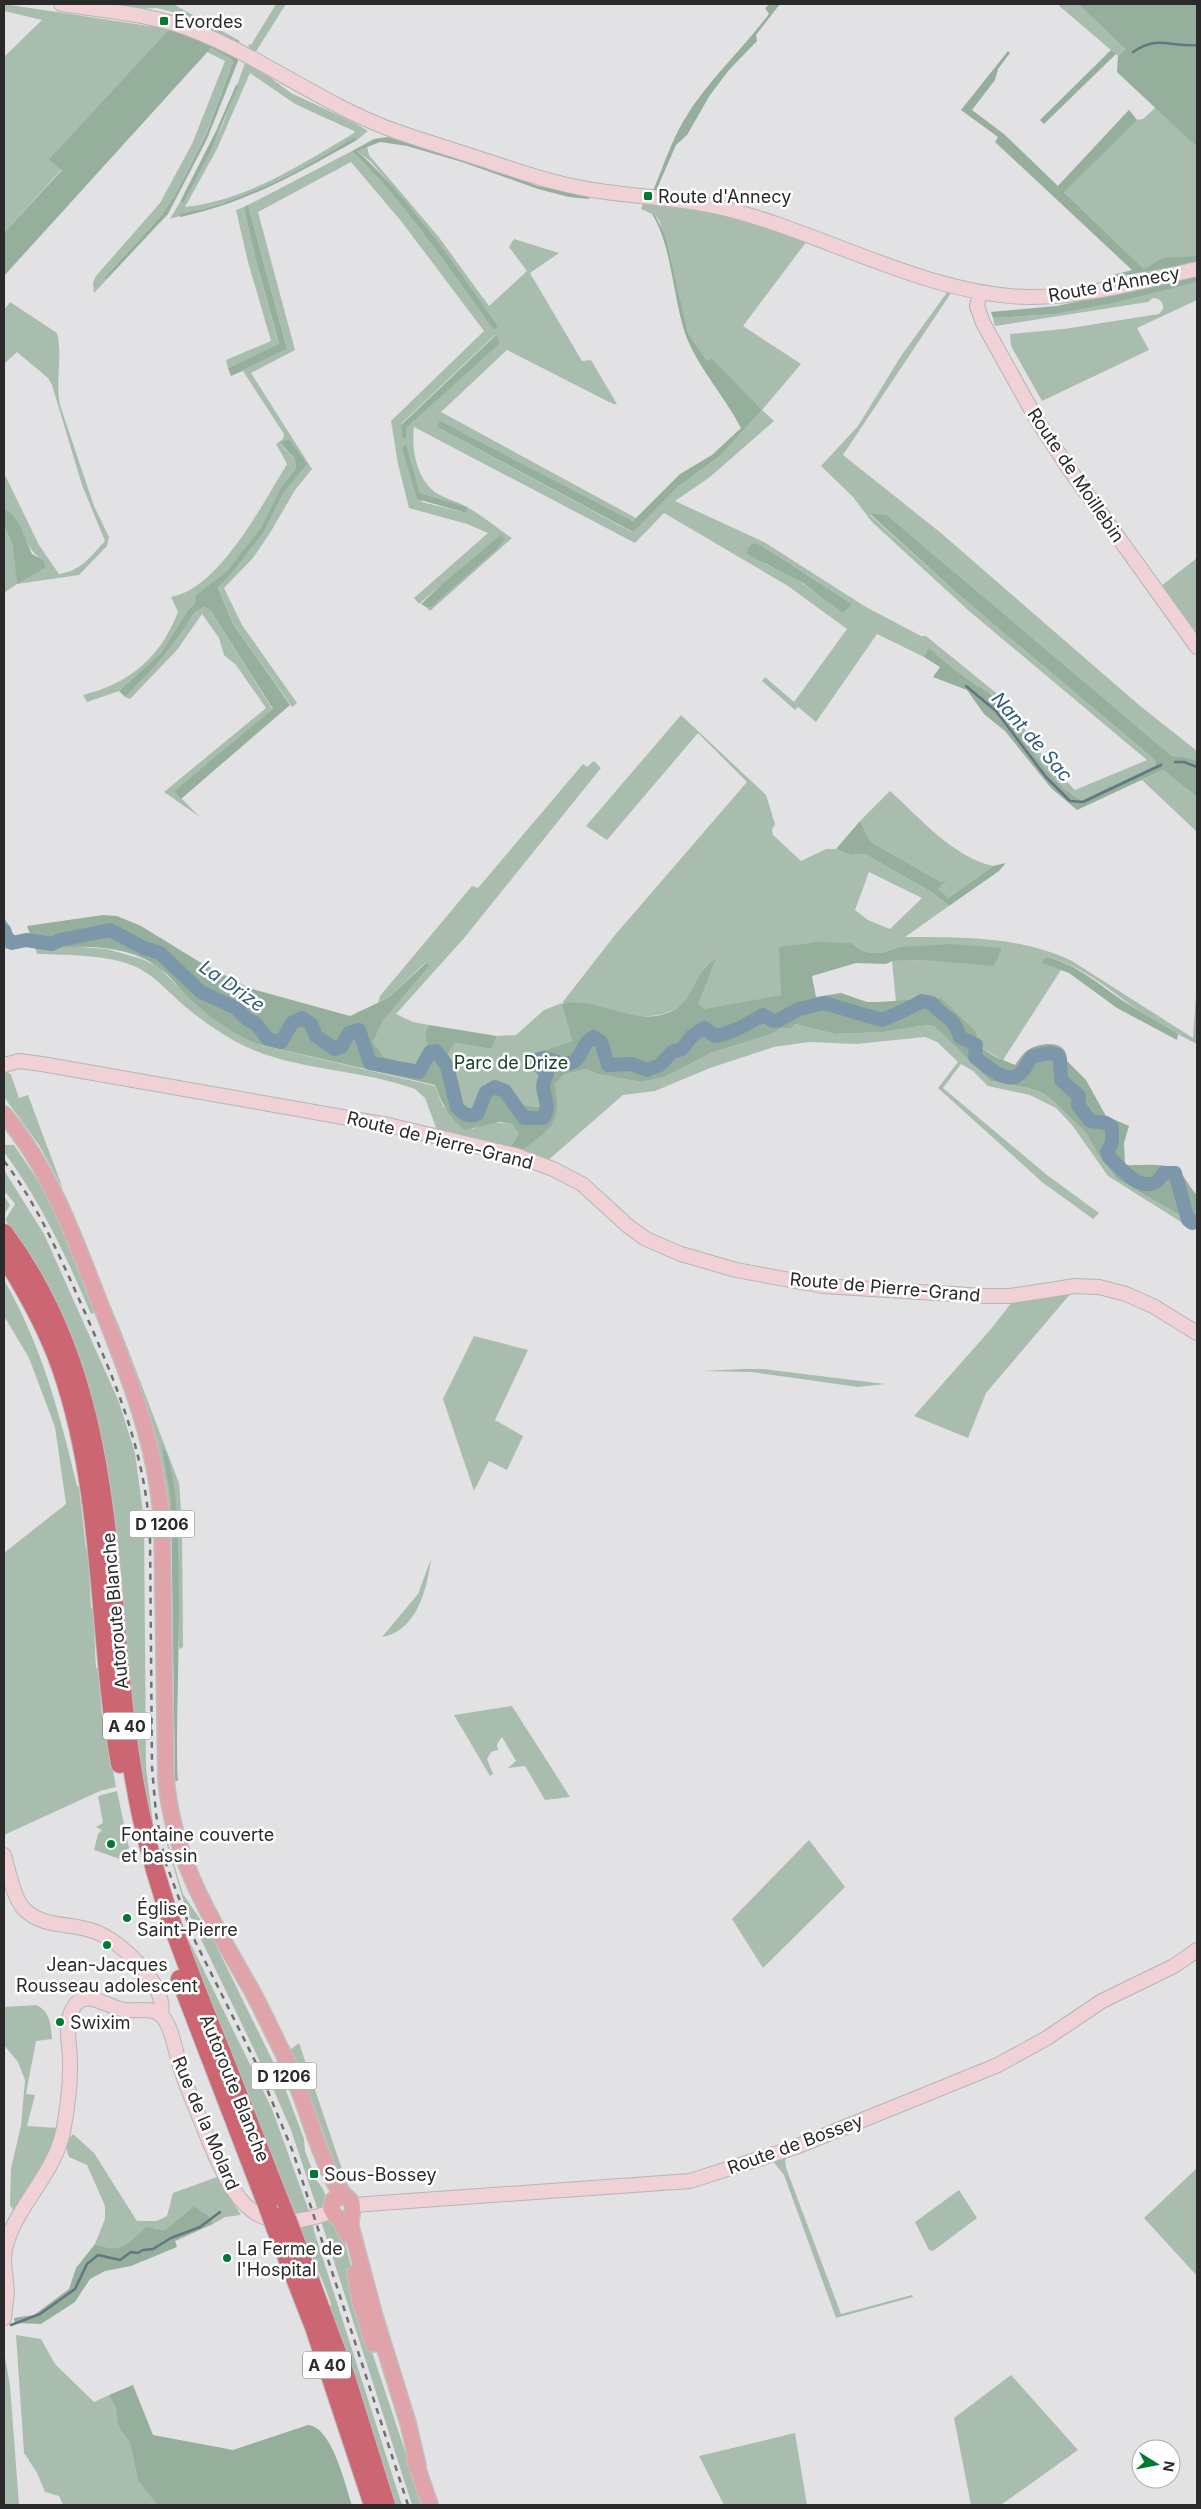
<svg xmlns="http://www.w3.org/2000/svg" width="1201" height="2509" font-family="Inter,sans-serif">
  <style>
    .green { fill: #a9bdae; fill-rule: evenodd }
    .forest { fill: #95af9c }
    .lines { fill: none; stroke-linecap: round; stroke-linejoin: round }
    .stream { stroke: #637683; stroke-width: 2.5 }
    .river { stroke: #7c97a9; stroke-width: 14 }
    .secondary-casing { stroke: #b5b5b7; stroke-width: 16 }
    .primary-casing { stroke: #bfbfbf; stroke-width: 18 }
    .highway-casing { stroke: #bfbfbf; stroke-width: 20 }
    .secondary { stroke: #f0d1d5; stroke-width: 14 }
    .primary { stroke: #e0a3aa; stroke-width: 15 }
    .highway { stroke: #cc6672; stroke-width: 18 }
    .rail { stroke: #707072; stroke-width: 2.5; stroke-dasharray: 6 6; stroke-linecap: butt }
    .highway-bridge-casing { stroke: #bfbfbf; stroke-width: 20; stroke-linecap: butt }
    .highway-bridge { stroke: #cc6672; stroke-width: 18 }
    .poi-dot { fill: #007a31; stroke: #fff; stroke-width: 2 }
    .labels { text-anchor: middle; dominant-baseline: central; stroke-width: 5; stroke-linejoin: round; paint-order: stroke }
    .shield { fill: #fff; stroke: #6a6a6b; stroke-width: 1 }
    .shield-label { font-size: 16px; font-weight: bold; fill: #2a2a2b }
    .poi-label { font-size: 18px; fill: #2a2a2b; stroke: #fff; text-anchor: start }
    .street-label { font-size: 18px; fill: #2a2a2b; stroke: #fff }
    .park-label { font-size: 18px; fill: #164327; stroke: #fff }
    .water-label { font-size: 19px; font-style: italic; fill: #2b5b78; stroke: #fff }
  </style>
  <rect width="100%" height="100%" fill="#e2e2e4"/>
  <path class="green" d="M4,4l165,25 -119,129 12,11 -58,64v-176l38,-37 -38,-9z
    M104,4h69l67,37 -3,3 -43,-20 -17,-11 -20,-5 -20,1z
    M276,4h10l-31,49 -5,-3 -2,-6 3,1z
    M1051,4h27l47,45 -7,7 -61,-52z
    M211,48l20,11 2,3 -26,69 -32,64 -15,22 -56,61 2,2 -12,13 -1,-10 3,-7 64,-73 32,-59 33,-83 -18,-9z
    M245,63l23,13 23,17 62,29 15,9 -11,9 -3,-1 -54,30 -55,27 -75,23 10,-17 3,2 40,-80zM250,73l45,31 59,27v2c-54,32 -106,67 -169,74l32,-58z
    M1156,107l41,40v115l-50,10 -89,-86 71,-76 8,10 6,-1z
    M367,146l2,9 69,81 51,70 38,-35 -18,-24 5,-8 45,14 -29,20 52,88 9,-1 26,44h-4l-106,-54 -66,62 195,106 -3,3 -192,-99 -4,5 195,105 47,-46 41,-30 42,-46 -55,-49 -19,-28 -28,-111 -6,-9 -2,1 -11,-5 2,-6 51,5 68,17 45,16 -64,85 58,38 -39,46 12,11 -64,56 -35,24 89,41 102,65 55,29h5l80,65 38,57 31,32 72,-30 -178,-149 -97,-89 -19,-25 -32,-31 37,-40 43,-70 47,-65 3,2 -108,162 98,78 198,172 58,46v10l-13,-4 -12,-1 -285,-241h-17l89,80 196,165 2,5 -76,35c-41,-22 -56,-70 -86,-103 -7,-7 -18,-11 -26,-17 -14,-10 -26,-21 -40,-31l-5,8 -47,-23 -61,88 -18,-15 -3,3 -33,-29 3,-4 29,25 53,-73 -59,-43 -124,-73 -29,30 -221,-116c-3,23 3,54 24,67 9,5 20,8 29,13 16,9 30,21 45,31l-82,73 -4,-4 5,-1 64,-55 -55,35 -21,18 -5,-6 74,-65 -21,-9 -58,-16 -11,-44 -7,-43 93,-90 -83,-110 -50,-59 -93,50 37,138 -44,23 61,96 -17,21 -25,43 -17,25 -29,30 18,37 55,78 -5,4 -59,-83 -15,-38 15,-14 31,-40 20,-40 22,-28 -17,-25 -9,5 15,15 1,9 -16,21 -19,38 -35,45 -29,23 -2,8 -7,7 -27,43 -42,38 -32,11 -4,-7c47,-12 77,-37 95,-83l-7,-15c48,-8 92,-94 116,-133l-11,-20 7,-5 1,-5 -41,-63 -12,5 56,-27 -39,-144 104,-54c33,32 64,70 92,107 19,25 30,48 54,68l-81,-111 -46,-53 -14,-11zM496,335l-91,93 -4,-4 94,-89zM406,445l14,48 46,14v6l-44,-11zM754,543l7,2 91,59 -35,-11 -30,-20 -22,-9z
    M244,207l11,50 24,88 -51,23 -2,-8 45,-19 -23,-79 -12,-52z
    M1197,282v18l-60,28 12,22 -107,51 -31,-55 -1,-12 54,-5 95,-15 4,-5c1,-6 -3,-11 -10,-11l-5,4 -153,24 -2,-8 62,-4z
    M10,302l47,31c6,23 -2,48 3,72l34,101 15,31 -2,9 -28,29 -62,9 -13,9v-67l9,20 30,14c-20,-11 -20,-39 -39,-52v-35l35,72 20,29c22,-3 32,-18 46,-33l-23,-56 -30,-100 -4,-7 -31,-26 -13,12v-54z
    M1197,558v78l-36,-50z
    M205,607l6,4 62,99 -99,81 26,26 -36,-25 102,-84 -30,-43 -12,-10 -5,-17 -17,-24 -25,36 -47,49 -5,-2c23,-22 44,-45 61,-71 5,-8 9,-17 19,-19z
    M681,715l85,80 9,29 -3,6 1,5 28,26 25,-12h10l14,6 15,-1 68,39 16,13 -44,31c56,0 115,-1 167,24l121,77 4,-56v62c-17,-9 -35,-17 -51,-28 -31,-21 -62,-51 -100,-59l-5,6 20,7 -58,90 -24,-13 -38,-49 -45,4 -4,-41 33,-1 -26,-13 -17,6h-11l-8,-2 -12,-8 -52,1 -17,51 -77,15 -8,-6 19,-45c-15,5 -17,22 -24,34 -25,41 -92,17 -130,10l10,38 -39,13 12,52c-26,3 -27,-5 -44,-23l-30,30 -10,-10 -5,-34 -8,-15 7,-11 37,6 5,-13 19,-1 28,-25 18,-7 53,-68 132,-153 -49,-49 -91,107 -21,-14zM869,872l53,26 -32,31 -22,-9 -13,-10z
    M594,761l7,7 -136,169 -69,77 17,8 16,3 -4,7 2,17 -9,17 -34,-9 -11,-15 10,-21 47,-56 -5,-2 -37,35 -10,5 2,-7 92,-110 6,2 105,-124 4,3z
    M1163,770l34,27v35l-55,-52z
    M890,791c29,26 63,66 103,75l-45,32 -11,-8 9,-9 -5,1 -70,-40 -11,-21z
    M70,946l37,3 35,10 17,8 34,35 64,42 178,42 8,20 29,23c14,-6 25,-7 40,-5l7,10 -9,13 -72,-14 -13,-35 -10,-9c-54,-20 -114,-18 -166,-41 -23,-10 -48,-28 -67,-44 -12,-11 -24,-24 -37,-32 -26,-18 -77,-17 -108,-18l-1,-4z
    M795,1024l40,10 49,-2 43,-7 7,1 56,55 38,7 13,4 10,7 35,34 13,23 18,23 66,38 6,10 -81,-51 -36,-51 -16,-17 -26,-13 -42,-9 -15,-15 -12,-7 -18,24 104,87 52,38 -6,6 -51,-37 -104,-94 20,-26 -21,-20 -12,-5 -69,7 -47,-2 -35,5 -64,21 -55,23 -32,4 -77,67 -26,-9c28,-25 43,-28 35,-69l10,-10 22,-5 10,5 44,8 24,-5 46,-24 61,-19 9,-6h11z
    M4,1070h2l5,5 8,23 9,-3 35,94 -24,-44 -35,-48z
    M14,1145l39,58 43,109 -5,2c-25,-58 -50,-112 -87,-162l1,-7z
    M4,1170l40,64 75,168 16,51 9,67 2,248 10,80c-6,-28 -15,-57 -18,-85 -23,-192 -9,-379 -133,-543l10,-16 -9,-11 -2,3 6,9 -6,10z
    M87,1252l32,74 60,157 3,41 1,123 -4,2 -1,-126h-9c-5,-95 -48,-184 -82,-271z
    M4,1280c37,64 56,134 73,206l2,1 7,62 2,-3 3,63 2,-2 3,62 2,-2 5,62 2,-1 11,59 -16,4 -96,44v-282l62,-49 -11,-77 -26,-69 -25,-42z
    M1072,1292l-86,101 -18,45 -54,-22 77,-87 21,-27z
    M474,1336l54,14 -33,70 28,16 -16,34 -18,-9 -15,30 -31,-92z
    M743,1369h20l122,15 -27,3 -107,-15 -51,-1z
    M431,1559c-4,30 -14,72 -49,78l36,-43z
    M512,1706l58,91 -25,3 -20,-34 -17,2 8,-7 -14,-24 -5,7 1,6 -7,2 -4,7 6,15 -3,2 -36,-61z
    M117,1791l12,57 -9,11 -26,-9 4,-16 4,-4 -6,-3 7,-4 -5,-27z
    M165,1827l5,24 13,43 28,41 71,145 22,59 1,12 11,29c9,9 15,22 2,31l-27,-81 -16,-37 -90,-187 -20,-68z
    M809,1840l36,47 -82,81 -31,-49z
    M179,1920l93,189 38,105 -15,1 -57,-147 -35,-76z
    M36,2005c14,6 15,20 16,34l-16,2 -10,53 9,1 -8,31 31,2 -4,20 -39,65 -5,-8 1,-37 10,-42 4,-46 -7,-18 -14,-17v-38z
    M270,2015l20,35 9,-7 47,138 9,16c-22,-19 -25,-51 -36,-76 -16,-36 -32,-71 -49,-106z
    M73,2134l21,19 43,68h20l10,-5 6,-23 44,-16 24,38 -16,2 -12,7 -4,-8 -15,-10 -29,24c-27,-6 -19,5 -35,14 -6,3 -14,4 -20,6l-15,-6 10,-25v-13l-18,-41 -18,-8c-4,-11 -4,-14 4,-23z
    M790,2155l-5,5 1,8 55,146 71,-19 1,2 -77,21 -52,-143 -12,-15z
    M1197,2168v108l-53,-58z
    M959,2190l18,28 -44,33 -4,-1 -14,-28z
    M329,2219l13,12 9,35 -5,4 6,22 71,213h-11l-90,-281 -1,-3z
    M313,2223l1,8 88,274h-7l-19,-63 -46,-135 1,-3c-8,-26 -22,-51 -31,-78z
    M16,2335l25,4 14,25 39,38 15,-7 7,13 3,17 11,18 8,38 19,24h-94l-4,-9 -14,-4 -8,-19 -13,-20z
    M4,2351l6,35 9,119h-15z
    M1011,2375l67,75 -77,55h-30l-17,-87z
    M795,2433l12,72h-83l-25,-49z"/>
  <path class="forest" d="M770,4h10l-24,31 1,6 -28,29 -19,25 -23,40 -11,10 -20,46h-3c10,-24 18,-49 31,-71 23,-39 58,-70 85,-106l-4,-6z
    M1078,4h119v143l-80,-75 1,-16 7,-7z
    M169,29l34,11 33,16 2,5 -31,78 -39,75 -62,66 -2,-2 56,-61 15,-22 32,-63 26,-70 -2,-3 -20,-11 -207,228v-43l58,-63 -13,-11z
    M1111,50l5,4 -72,70 -4,-4z
    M1008,51l2,2 -12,16 -3,11 -23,30 32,24 54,52 71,-76 8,10 -73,72 80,77 19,-11 34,-2v6l-91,17 -1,-2 27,-7 -137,-128 3,-5 -37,-27z
    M236,85l2,1 -27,64 -28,54 -3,-2 36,-71z
    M388,137l47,13 103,36 51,10v3l-20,-2 -31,-8 -76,-27 -55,-16 -27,-4 -23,9c56,50 97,114 141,175l-4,4c-45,-62 -87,-126 -142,-179l22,-12z
    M354,138l3,2c-57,32 -112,64 -177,77v-3c64,-12 118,-43 174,-76z
    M248,205l39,144 -56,27 -3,-8 51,-24 -24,-87 -11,-50z
    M654,213l11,22 23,98 19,28 5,-2 50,51 -42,46 -41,30 -46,46 -196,-105 3,-6 193,100 47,-47 32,-19 29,-27c-16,-31 -42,-59 -55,-92 -13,-36 -14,-91 -34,-122z
    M1197,277v5l-80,20 -62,12 -62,4 -2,-6 65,-6z
    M496,335l4,8 -94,85v10h-3l-2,-13z
    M289,439l18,25 -23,28 -20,40 -31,40 -15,15 15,37 57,81 -109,94 -7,-8 99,-82 -62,-98 -6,-4c-10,2 -14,11 -19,19 -17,26 -38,49 -61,71l-6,-6 42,-38 27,-43 7,-7 1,-8 30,-23 17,-22 18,-23 19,-38 16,-21 -1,-9 -15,-16z
    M406,445l14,48 47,14 -1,6 -49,-14 -15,-51z
    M4,508l8,6 7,10 13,30 11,6 3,7 -29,17 -4,-38 -9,-20z
    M870,514l17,1 285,241 12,1 13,4v36l-34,-27 -86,40 -26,-22 -46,-57 -21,-17 -17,-24 -34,-13 7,-10 -16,-10 5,-9c13,11 26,22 40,32 8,6 19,10 25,17 31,32 46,81 87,103l75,-35 -1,-5 -196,-165z
    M501,535l4,4 -10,12 -64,56h-5l-5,-3 19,-18z
    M754,543l7,2 91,59 -9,9 -40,-30 -56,-29 2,-7z
    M860,821l11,21 70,40 6,-2 -9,9 10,9 45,-32 13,-3 -7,8 -50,35 -16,-13 -68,-39 -15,1 -14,-6z
    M103,915l14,1 24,10 57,35 51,27 101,28 38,-18 38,-35 4,2 -47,56 -10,21 11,15 34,9 9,-17 -2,-17 4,-7 68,11 -5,13 -37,-6 -7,11 8,15 5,34 10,10c6,-16 11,-30 30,-30 17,18 18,26 44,23l-12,-52 39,-13 -10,-37c37,-9 71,24 108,8 26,-11 25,-45 46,-53l-18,45 7,5 76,-14 -2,-48 38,-5 34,1 12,8 8,2h11l17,-6 51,-3 52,4 -8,18 -69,-6 -33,1 -6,3 -30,-1 -44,13 4,21 25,-4 26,9h11l63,-4 35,34 3,15 17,10 19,8c4,-5 8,-12 13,-15 13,-8 40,-11 39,11l19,19 20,36 23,10 -5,17 1,22c15,1 40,-3 52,5 8,5 12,18 20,25v32h-8l-6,-10 -66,-38 -18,-23 -13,-23 -35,-34 -10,-7 -13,-4 -38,-7 -56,-55 -7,-1 -43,7 -49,2 -40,-10 -3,4h-11l-9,6 -61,19 -46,24 -24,5 -44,-8 -10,-5 -22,5 -10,10c8,42 -6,44 -35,69l-10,-6 9,-13 -7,-10 -12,-2 -36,8c-15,-13 -22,-26 -29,-45l-178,-41c-23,-10 -45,-25 -64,-42 -12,-10 -21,-26 -35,-35 -33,-24 -84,-22 -122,-17l-9,-24z
    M4,917l11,20 9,-1 3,10 -23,3z
    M1046,957c27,6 48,23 70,39 20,14 41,26 62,38l-1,6 -60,-32 -48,-35 -28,-10z
    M162,1447c29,31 11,277 16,334h-3l-4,-281z
    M194,2206l15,10 4,8 -38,17 2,6 -46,19 -26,5 -15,8 -15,23 -34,22 -26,-1 -1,-5 20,-3 35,-26 7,-21 19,-24c26,11 33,0 51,-17l19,3z
    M133,2385l20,50 80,15 75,-25c24,2 37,59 44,80h-195l-19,-24 -8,-38 -12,-18 -2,-17 -7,-13z"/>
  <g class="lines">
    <path class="stream" d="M1133,52c26,-18 39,-4 64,-7
      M966,686l30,25 50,66 24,24 13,1 78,-37
      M1175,762h9l13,5
      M11,2325l29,-11 35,-25 12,-25 11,-9 22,5 11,-8 7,1 5,-3 10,-1 18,-11 29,-11 20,-15"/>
    <path class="river" d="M4,930l2,7 6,6 14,-3 26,4 8,-4 50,-10 34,18 16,5 41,39 35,16 12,12 7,3 13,16 13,3 11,-19 10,-5 9,6 5,12 19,13 6,-2 8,-14 10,-3 11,33 49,9 11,-20 6,-1 11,15 10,41c5,6 12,11 20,7l9,-22 9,-5 10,4 19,27h19c8,-12 1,-19 0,-32 0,-4 3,-9 4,-13l-5,-4 -3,-10 4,-1c8,1 19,7 27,5 12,-2 12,-21 23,-26l8,5 7,23 24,-1 15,6 13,-5 12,-13 10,-3 10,-13 12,-8 11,8c18,-3 32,-12 48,-21l10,6 6,-1 20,-11 25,-6 58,17c14,-6 27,-11 40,-19l10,2c12,17 20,10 28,34l16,8 -1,12c10,8 30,27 43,18 7,-4 10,-14 15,-19l18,-3 7,2 2,5 1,20 18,16 -1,9 12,16 16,2 6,4v16l-5,9 2,5c11,10 30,35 47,25 3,-2 5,-6 8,-9h11l13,47 4,3 5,-2"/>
    <g class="secondary-casing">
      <path id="secondary" d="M61,4c45,7 91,10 134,27 67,27 125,71 192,97 32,12 65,21 97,32 34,11 68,23 103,29 44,8 88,8 131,18 101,23 205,87 308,90 58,1 116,-16 171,-28
        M980,292l-3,14 6,17 54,97 30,46 130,181
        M4,1065l15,-4 23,3 346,61 127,30 38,14 29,15 46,42 18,13 35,15 55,16 87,16 162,10h25l65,-10 24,1 27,7 27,12 44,27
        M4,1855c4,14 10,45 20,54 20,20 48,13 72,23 26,10 71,52 65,83
        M353,2205l337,-24 106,-34 202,-82 49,-27 55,-37 72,-35 23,-16
        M4,2257c4,-44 49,-78 59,-125 4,-21 7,-43 7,-64 1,-17 -5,-37 0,-53 11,-32 35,-8 54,-5 15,2 31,-5 41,10 8,12 10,30 14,43 8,27 20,52 30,78 27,63 46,98 122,71
        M4,2261l3,31 -3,26"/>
    </g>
    <g class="primary-casing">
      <path id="primary" d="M4,1114c45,54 68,117 93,182 30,75 60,148 65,230l4,253c7,80 46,142 85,210 12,22 22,45 34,68 20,41 29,86 50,127 5,9 13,12 17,19 2,8 -2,14 -1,24l24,90 33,106 10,43
        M343,2196l-10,4 -2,9 4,7 5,3 7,16
        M355,2273l5,28 13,43
        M414,2458l16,47"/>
    </g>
    <g class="highway-casing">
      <path id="highway" d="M4,1233c129,173 94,384 137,582 17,78 46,152 76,226 23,57 45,115 68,173
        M4,1256c23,36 44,74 58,115 43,127 35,262 58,393
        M180,1979l88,229
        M275,2227l39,100 59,178
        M291,2229l54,145 41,131"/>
    </g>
    <use href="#secondary" class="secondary"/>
    <use href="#primary" class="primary"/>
    <use href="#highway" class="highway"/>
    <path class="rail" d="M4,1161c34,44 56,96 79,147 33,76 62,142 67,227l2,232 4,47 9,47 30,80 62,124 36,87 115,353"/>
    <g class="highway-bridge-casing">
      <path id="highway-bridge" d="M268,2208l7,19
        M285,2214l6,15"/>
    </g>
    <use href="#highway-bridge" class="highway-bridge"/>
  </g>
  <g class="poi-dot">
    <rect x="159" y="16" width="10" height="10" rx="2.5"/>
    <rect x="643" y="191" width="10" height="10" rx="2.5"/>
    <circle cx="111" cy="1844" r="5"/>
    <circle cx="127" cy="1918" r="5"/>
    <circle cx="107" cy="1945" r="5"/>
    <circle cx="60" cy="2022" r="5"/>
    <rect x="309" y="2169" width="10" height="10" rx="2.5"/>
    <circle cx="227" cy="2258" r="5"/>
  </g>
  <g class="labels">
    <g class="shield">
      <rect x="129.5" y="1510.5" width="65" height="27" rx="4"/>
      <rect x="103" y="1712.5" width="48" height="27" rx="4"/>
      <rect x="251.5" y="2062.5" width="65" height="27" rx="4"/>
      <rect x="303" y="2351.5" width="48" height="27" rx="4"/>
    </g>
    <g class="shield-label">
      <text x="162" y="1524">D 1206</text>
      <text x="127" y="1726">A 40</text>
      <text x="284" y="2076">D 1206</text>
      <text x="327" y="2365">A 40</text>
    </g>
    <g class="poi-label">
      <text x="174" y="21">Evordes</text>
      <text x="658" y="196">Route d'Annecy</text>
      <text x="121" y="1834">Fontaine couverte<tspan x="121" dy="21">et bassin</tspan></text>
      <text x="137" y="1908">Église<tspan x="137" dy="21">Saint-Pierre</tspan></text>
      <text x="107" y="1964" text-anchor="middle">Jean-Jacques<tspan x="107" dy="21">Rousseau adolescent</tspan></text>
      <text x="70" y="2022">Swixim</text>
      <text x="324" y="2174">Sous-Bossey</text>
      <text x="237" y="2248">La Ferme de<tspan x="237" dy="21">l'Hospital</tspan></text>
    </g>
    <g class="street-label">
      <text transform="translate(1114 284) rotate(-10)">Route d'Annecy</text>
      <text transform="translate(1076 475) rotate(56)">Route de Moillebin</text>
      <text transform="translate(440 1140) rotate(14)">Route de Pierre-Grand</text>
      <text transform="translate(885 1287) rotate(5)">Route de Pierre-Grand</text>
      <text transform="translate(115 1611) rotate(-95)">Autoroute Blanche</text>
      <text transform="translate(235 2088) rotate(68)">Autoroute Blanche</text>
      <text transform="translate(206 2123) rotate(67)">Rue de la Molard</text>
      <text transform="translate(795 2144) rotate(-20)">Route de Bossey</text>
    </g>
    <g class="park-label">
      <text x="511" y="1062">Parc de Drize</text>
    </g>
    <g class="water-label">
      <text transform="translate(1032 737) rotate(49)">Nant de Sac</text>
      <text transform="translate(232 986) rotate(35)">La Drize</text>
    </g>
  </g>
  <rect width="1201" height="2509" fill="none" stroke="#2a2a2b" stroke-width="10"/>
  <g transform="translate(1156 2464) rotate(100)"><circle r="24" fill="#ffffff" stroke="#aaaaaa"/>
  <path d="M0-4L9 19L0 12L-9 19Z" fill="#007a31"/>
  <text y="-8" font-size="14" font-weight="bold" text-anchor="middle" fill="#2a2a2b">N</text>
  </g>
</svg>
